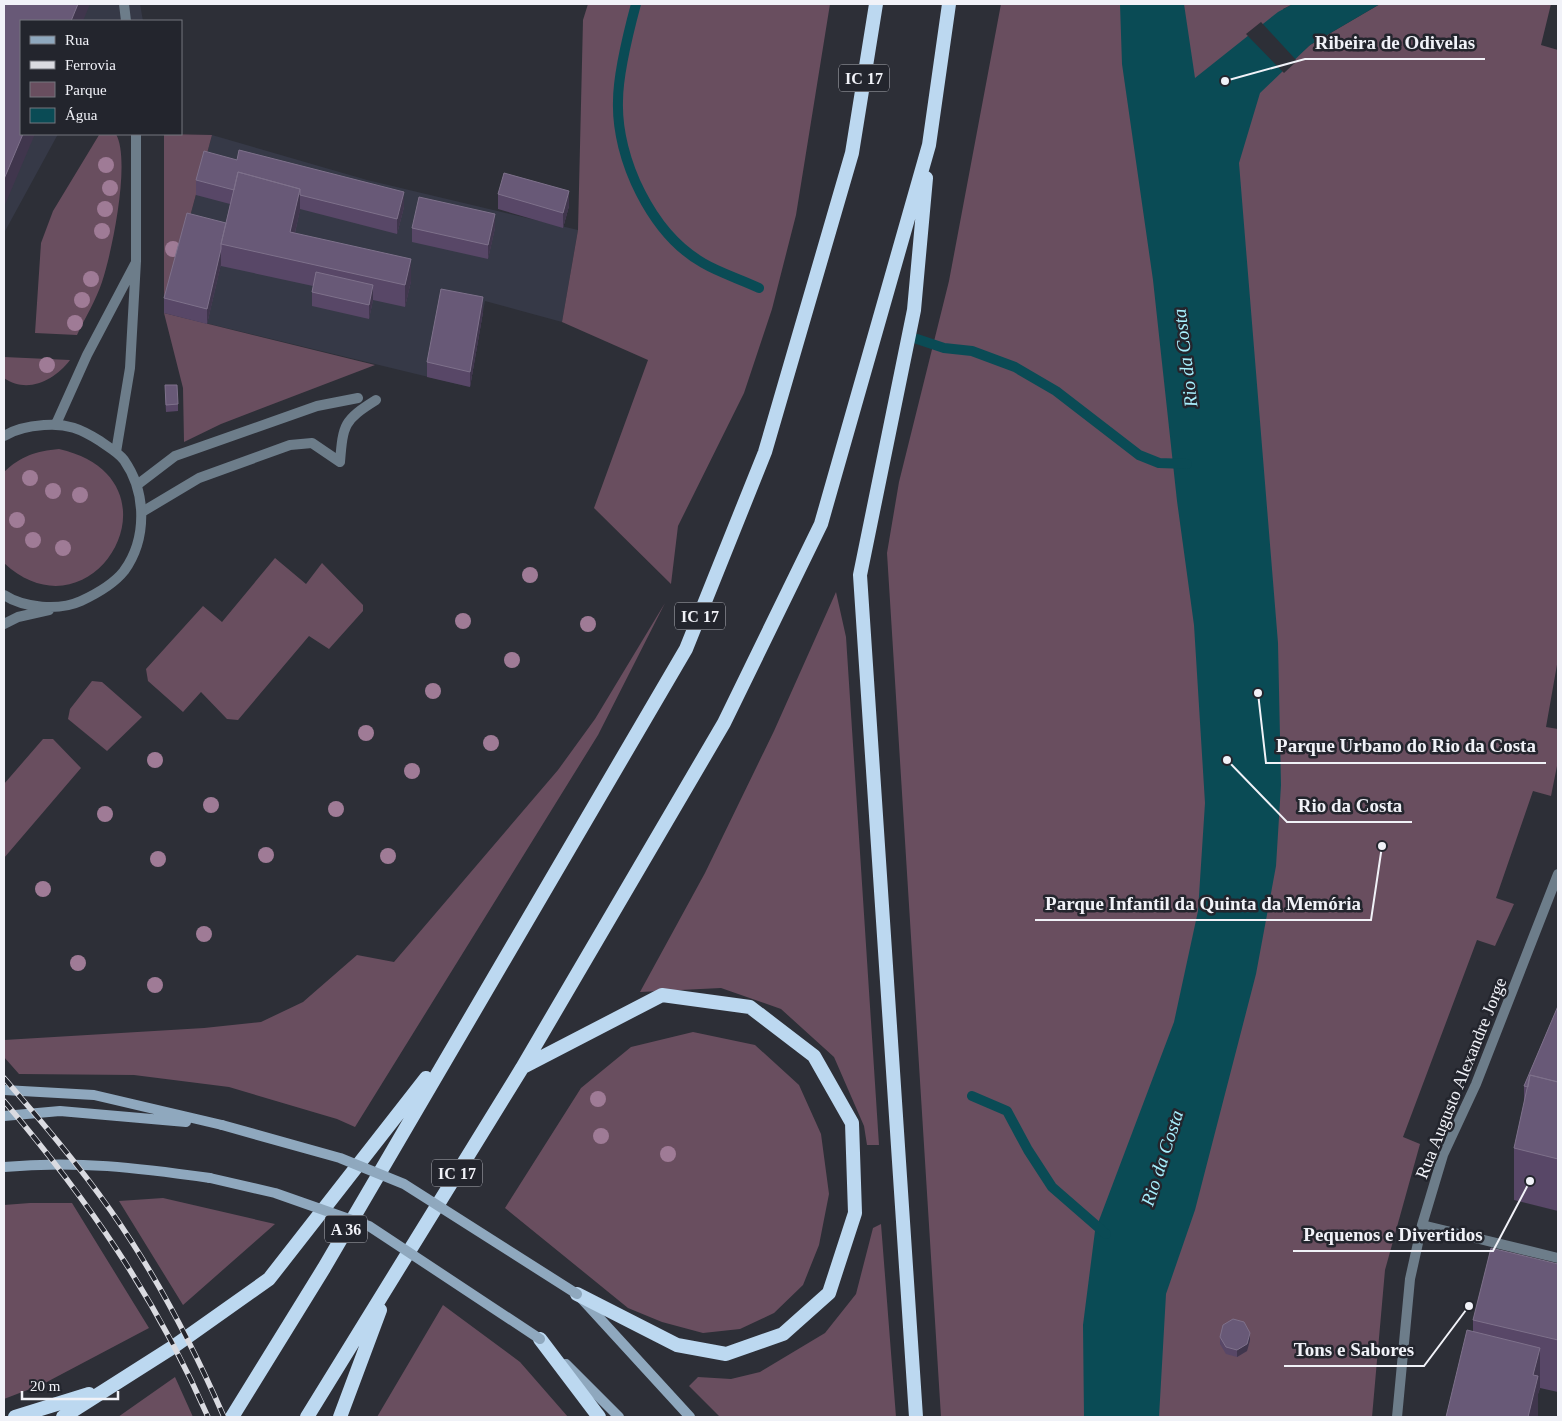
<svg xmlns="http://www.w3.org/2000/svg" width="1562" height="1421" font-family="'Times New Roman',serif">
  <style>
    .built { fill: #363947 }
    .green { fill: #694e5f }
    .water { fill: #0a4b55 }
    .pier { fill: #2d2f37 }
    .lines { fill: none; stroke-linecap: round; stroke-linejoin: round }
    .stream { stroke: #0a4b55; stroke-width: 10 }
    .service { stroke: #6d7d8a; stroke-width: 10 }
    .minor { stroke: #6d7d8a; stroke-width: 10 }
    .tertiary { stroke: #6d7d8a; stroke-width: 10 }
    .secondary { stroke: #8fa8be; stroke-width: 10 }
    .trunk { stroke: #bcd8f0; stroke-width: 14 }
    .rail-casing { stroke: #dadbe1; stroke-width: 5.5 }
    .rail { stroke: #23252d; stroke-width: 4; stroke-dasharray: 11; stroke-linecap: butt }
    .secondary-bridge { stroke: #8fa8be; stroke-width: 10 }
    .tree { fill: #9f7b96 }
    .wall { fill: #584767 }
    .shaded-wall { fill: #40364d }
    .building { fill: #685977; stroke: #7e718b }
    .labels { text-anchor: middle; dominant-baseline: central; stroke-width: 5; stroke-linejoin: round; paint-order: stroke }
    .shield { fill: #23252d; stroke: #b3b4bb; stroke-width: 1 }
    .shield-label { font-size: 16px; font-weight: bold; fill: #f1f2f8 }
    .street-label { font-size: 18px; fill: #f1f2f8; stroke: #23252d }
    .water-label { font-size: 19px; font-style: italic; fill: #a8f0fe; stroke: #23252d }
    .leader { fill: none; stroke: #f1f2f8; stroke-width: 2 }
    .callout-dot { fill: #f1f2f8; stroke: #23252d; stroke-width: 2 }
    .callout-label { font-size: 19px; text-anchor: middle; font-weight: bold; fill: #f1f2f8; stroke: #23252d; stroke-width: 5; stroke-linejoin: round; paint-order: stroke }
  </style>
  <rect width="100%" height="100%" fill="#2d2f37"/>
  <path class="built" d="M4,4h136l3,17h-122v113h37l-54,99z
    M212,135l155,45 211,50 -16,92 -77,-21 -15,86 -306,-74z"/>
  <path class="green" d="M588,4h242l-34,211 -24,94 -28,84 -66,133 -7,58 -77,-76 54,-148 -86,-38 16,-92 5,-210z
    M1001,4h292l-10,5 18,44 9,-8 70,-41h171l-10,41 17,5v609l-12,68 12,2v32l-7,35 -18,-5 -37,107 18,6 -19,42 -18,-6 -74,197 17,7 -35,126 -13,147h-431l-54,-864 12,-71 50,-201z
    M116,134c15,27 -4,118 -14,148 -6,18 -17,36 -25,53l-42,-2 6,-90 12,-32 46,-76z
    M164,134l48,1 -48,178 211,52 -154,59 -37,18 -1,-54 -19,-75z
    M4,357l66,3c-16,21 -43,34 -66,18z
    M59,449c131,30 35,197 -55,114v-91c17,-16 32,-21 55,-23z
    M275,558l31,26 16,-21 41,42v6l-34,38 -20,-13 -71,84 -11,-1 -26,-27 -18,20 -35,-31 -2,-12 57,-63 19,16z
    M836,592l10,45 33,508h-12l-3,-19 -30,-69 -53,-48 -60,-21 -81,4 65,-119 69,-142z
    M665,603l-67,132 -243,392 -18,-8 -108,-32 -95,-12 -115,-1 -15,-17v-17l200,-12 57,-6 42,-20 54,-47 37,7 164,-192 37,-51z
    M92,681l10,1 40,35 -35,34 -39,-32 2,-10z
    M43,739h10l28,29 -77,90v-74z
    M693,1032l62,13 44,40 22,49 8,60 -10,51 -16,40 -29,28 -34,16 -37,4 -41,-11 -34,-14 -123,-100 76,-120 50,-41z
    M163,1198l112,26 -92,81 -64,-104z
    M30,1203h42l77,125 -106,56 -39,15v-194z
    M881,1224l15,193h-176l-31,-31 9,-9 33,2 29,-7 65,-39 31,-39 17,-66z
    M443,1305l77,57 48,55h-191z
    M175,1377l18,40h-75z"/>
  <path class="water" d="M1120,4h64l11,74 83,-66 15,-8h87l-70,41 -50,48 -21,70 39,480 3,142 -5,81 -20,108 -61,236 -29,84 -7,123h-75l-1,-92 12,-94 79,-209 24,-111 7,-108 -11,-178 -17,-124 -24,-221 -31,-216z"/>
  <path class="pier" d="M1261,22l36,39 -13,12 -38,-39z"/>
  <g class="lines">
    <path class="stream" d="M636,4c-7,26 -18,71 -18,97 -2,58 34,133 85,162 17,10 37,16 56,25
      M917,339l27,9 28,3 43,16 41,24 83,64 20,8 28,1
      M972,1096l35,15 21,39 24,37 54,47"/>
    <path class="service" d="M137,485l38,-29 142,-50 41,-8
      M142,512l57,-34 91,-33 22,-2 28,19c3,-38 4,-42 36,-62"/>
    <path class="minor" d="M1422,1225l136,33
      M1397,1417l13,-138 12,-54 21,-70 33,-71 82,-210"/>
    <path class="tertiary" d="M124,4l2,17
      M56,424l31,-69 48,-91
      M4,436c11,-7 26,-10 40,-11 23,-2 37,4 56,16 8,6 18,11 24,19 23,33 23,79 0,111 -11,14 -28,23 -43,30 -22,10 -57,7 -77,-6
      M116,452l14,-84 6,-107v-127
      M4,624l14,-7 31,-7"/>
    <path class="secondary" d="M4,1090l90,5 128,30
      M4,1116l56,-5 126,11
      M4,1167c72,-7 135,1 206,11
      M581,1298l109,119
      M566,1364l53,53"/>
    <path class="trunk" d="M523,1067l139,-72 88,12 64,49 38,67 3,90 -26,80 -46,41 -57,20 -49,-9 -100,-51
      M540,1339l59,78
      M15,1417l74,-23
      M63,1417l110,-70 96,-68 157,-201
      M232,1417l92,-149 362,-619 79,-197 87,-299 24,-149
      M307,1417l215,-349 202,-345 97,-199 108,-379 20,-141
      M340,1417l40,-107
      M916,1417l-56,-842 54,-265 12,-132"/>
    <g class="rail-casing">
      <path id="rail" d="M4,1078c37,43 74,86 107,133 45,64 82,135 113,206
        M4,1101c84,99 152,197 204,316"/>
    </g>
    <use href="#rail" class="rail"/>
    <path class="secondary-bridge" d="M222,1125l118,33 64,26 173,110
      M210,1178l65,15 94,33 171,113"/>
  </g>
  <g class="tree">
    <circle cx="106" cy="165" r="8"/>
    <circle cx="110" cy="188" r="8"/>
    <circle cx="105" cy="209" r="8"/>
    <circle cx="102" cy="231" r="8"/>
    <circle cx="173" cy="249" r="8"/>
    <circle cx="91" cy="279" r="8"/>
    <circle cx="82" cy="300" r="8"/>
    <circle cx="75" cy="323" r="8"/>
    <circle cx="47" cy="365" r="8"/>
    <circle cx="30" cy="478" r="8"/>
    <circle cx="53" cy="491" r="8"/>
    <circle cx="80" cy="495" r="8"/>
    <circle cx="17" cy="520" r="8"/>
    <circle cx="33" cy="540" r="8"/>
    <circle cx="63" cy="548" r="8"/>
    <circle cx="530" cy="575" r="8"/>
    <circle cx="463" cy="621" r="8"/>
    <circle cx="588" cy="624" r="8"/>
    <circle cx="512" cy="660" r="8"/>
    <circle cx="433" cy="691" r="8"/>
    <circle cx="366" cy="733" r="8"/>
    <circle cx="491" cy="743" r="8"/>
    <circle cx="155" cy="760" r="8"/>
    <circle cx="412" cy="771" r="8"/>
    <circle cx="211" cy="805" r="8"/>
    <circle cx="336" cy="809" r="8"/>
    <circle cx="105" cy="814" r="8"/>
    <circle cx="266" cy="855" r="8"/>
    <circle cx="388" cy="856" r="8"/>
    <circle cx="158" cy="859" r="8"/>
    <circle cx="43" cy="889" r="8"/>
    <circle cx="204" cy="934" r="8"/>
    <circle cx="78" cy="963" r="8"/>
    <circle cx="155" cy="985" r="8"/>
    <circle cx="598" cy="1099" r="8"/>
    <circle cx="601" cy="1136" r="8"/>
    <circle cx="668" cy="1154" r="8"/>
  </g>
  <path class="wall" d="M196,180l208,27 -7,27 -97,-25 -5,24 116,48 -6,26 -32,-7 -4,19 -57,-13v-14l1,-6 -92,-20v-2l-14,60 -43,-11v-15l62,-75 4,-19 -34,-9z
    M498,194l71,12 -6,22 -65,-19z
    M412,228h83l-7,31 -76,-17z
    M483,312l-13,75 -43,-10v-15z
    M165,393l13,11v7l-12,1z
    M1558,1006v205l-44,-11v-52l10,-44v-18z
    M1558,1264v128l-18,-4 -2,6v22l-65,-84v-12z
    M1220,1337l30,3 -3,11 -10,6 -11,-3 -6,-10z"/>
  <path class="shaded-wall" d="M78,4h12l-7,17h-12z
    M23,134h12l-31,73v-28z
    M300,189v21l-10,44v-22z
    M569,191v15l-6,22v-15z
    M404,192v15l-7,27v-15z
    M495,214v14l-7,31v-14z
    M221,249v15l-14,60v-15z
    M411,259v22l-6,26v-22z
    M373,285v15l-4,19v-14z
    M483,297v15l-13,75v-15z
    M1250,1333v7l-3,11 -10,6v-7z
    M1540,1348v40l-2,6v23h-10l5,-42z"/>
  <path class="building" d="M4,4h74l-7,17h-50v113h2l-19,45z
    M239,150l165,42 -7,27 -97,-24v-6l-62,-17 -4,18 -38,-10 8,-29 33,9z
    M238,172l62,17 -10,43 121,27 -6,26 -184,-41z
    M504,173l65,18 -6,22 -65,-19z
    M419,197l76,17 -7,31 -76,-17z
    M187,213l39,10 -5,21v5l-14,60 -43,-11z
    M316,272l57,13 -4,20 -57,-13z
    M441,289l42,8 -13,75 -43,-10z
    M165,385h12l1,19 -12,1z
    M1558,1006v76l-28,-7 -2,12 -4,-1z
    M1530,1075l28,7v77l-44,-11z
    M1491,1248l67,16v76l-85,-20z
    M1233,1319l11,3 6,11 -3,11 -10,6 -11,-3 -6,-10 3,-12z
    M1467,1330l73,18 -7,27 5,1 -10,41h-82z"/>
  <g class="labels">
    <g class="shield">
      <rect x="839" y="64.5" width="50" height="27" rx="4"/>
      <rect x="675" y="602.5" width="50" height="27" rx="4"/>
      <rect x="432" y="1159.5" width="50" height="27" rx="4"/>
      <rect x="325" y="1215.5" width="42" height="27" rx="4"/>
    </g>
    <g class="shield-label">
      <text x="864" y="78">IC 17</text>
      <text x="700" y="616">IC 17</text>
      <text x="457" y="1173">IC 17</text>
      <text x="346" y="1229">A 36</text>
    </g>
    <g class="street-label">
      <text transform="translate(1461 1078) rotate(-68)">Rua Augusto Alexandre Jorge</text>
    </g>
    <g class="water-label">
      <text transform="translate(1185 358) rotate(-97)">Rio da Costa</text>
      <text transform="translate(1162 1158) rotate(-72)">Rio da Costa</text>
    </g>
  </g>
  <path class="leader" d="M1225 81L1305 59H1485M1258 693L1266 763H1546M1227 760L1287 822H1412M1382 846L1371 920H1035M1530 1181L1493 1251H1293M1469 1306L1424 1366H1284"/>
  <g class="callout-dot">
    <circle cx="1225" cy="81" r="5"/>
    <circle cx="1258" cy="693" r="5"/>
    <circle cx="1227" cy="760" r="5"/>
    <circle cx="1382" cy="846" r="5"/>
    <circle cx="1530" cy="1181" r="5"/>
    <circle cx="1469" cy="1306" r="5"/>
  </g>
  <g class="callout-label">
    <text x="1395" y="49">Ribeira de Odivelas</text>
    <text x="1406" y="752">Parque Urbano do Rio da Costa</text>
    <text x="1350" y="812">Rio da Costa</text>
    <text x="1203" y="910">Parque Infantil da Quinta da Memória</text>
    <text x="1393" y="1241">Pequenos e Divertidos</text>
    <text x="1354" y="1356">Tons e Sabores</text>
  </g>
  <rect width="1562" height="1421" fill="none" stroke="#f1f2f8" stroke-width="10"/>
  <rect x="20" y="20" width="162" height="115" fill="#23252d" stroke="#75777e"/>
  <rect x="30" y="36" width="25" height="8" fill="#8fa8be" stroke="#75777e"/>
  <text x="65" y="45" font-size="15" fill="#f1f2f8">Rua</text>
  <rect x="30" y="61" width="25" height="8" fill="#dadbe1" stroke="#75777e"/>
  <text x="65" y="70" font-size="15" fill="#f1f2f8">Ferrovia</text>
  <rect x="30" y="82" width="25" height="15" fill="#694e5f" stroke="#75777e"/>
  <text x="65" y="95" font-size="15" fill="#f1f2f8">Parque</text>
  <rect x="30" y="108" width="25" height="15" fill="#0a4b55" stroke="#75777e"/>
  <text x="65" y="120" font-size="15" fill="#f1f2f8">Água</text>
  <path d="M22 1391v8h96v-8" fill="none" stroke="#f1f2f8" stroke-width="2.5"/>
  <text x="30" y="1391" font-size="15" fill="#f1f2f8" stroke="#23252d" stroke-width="4" paint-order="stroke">20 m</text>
</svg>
